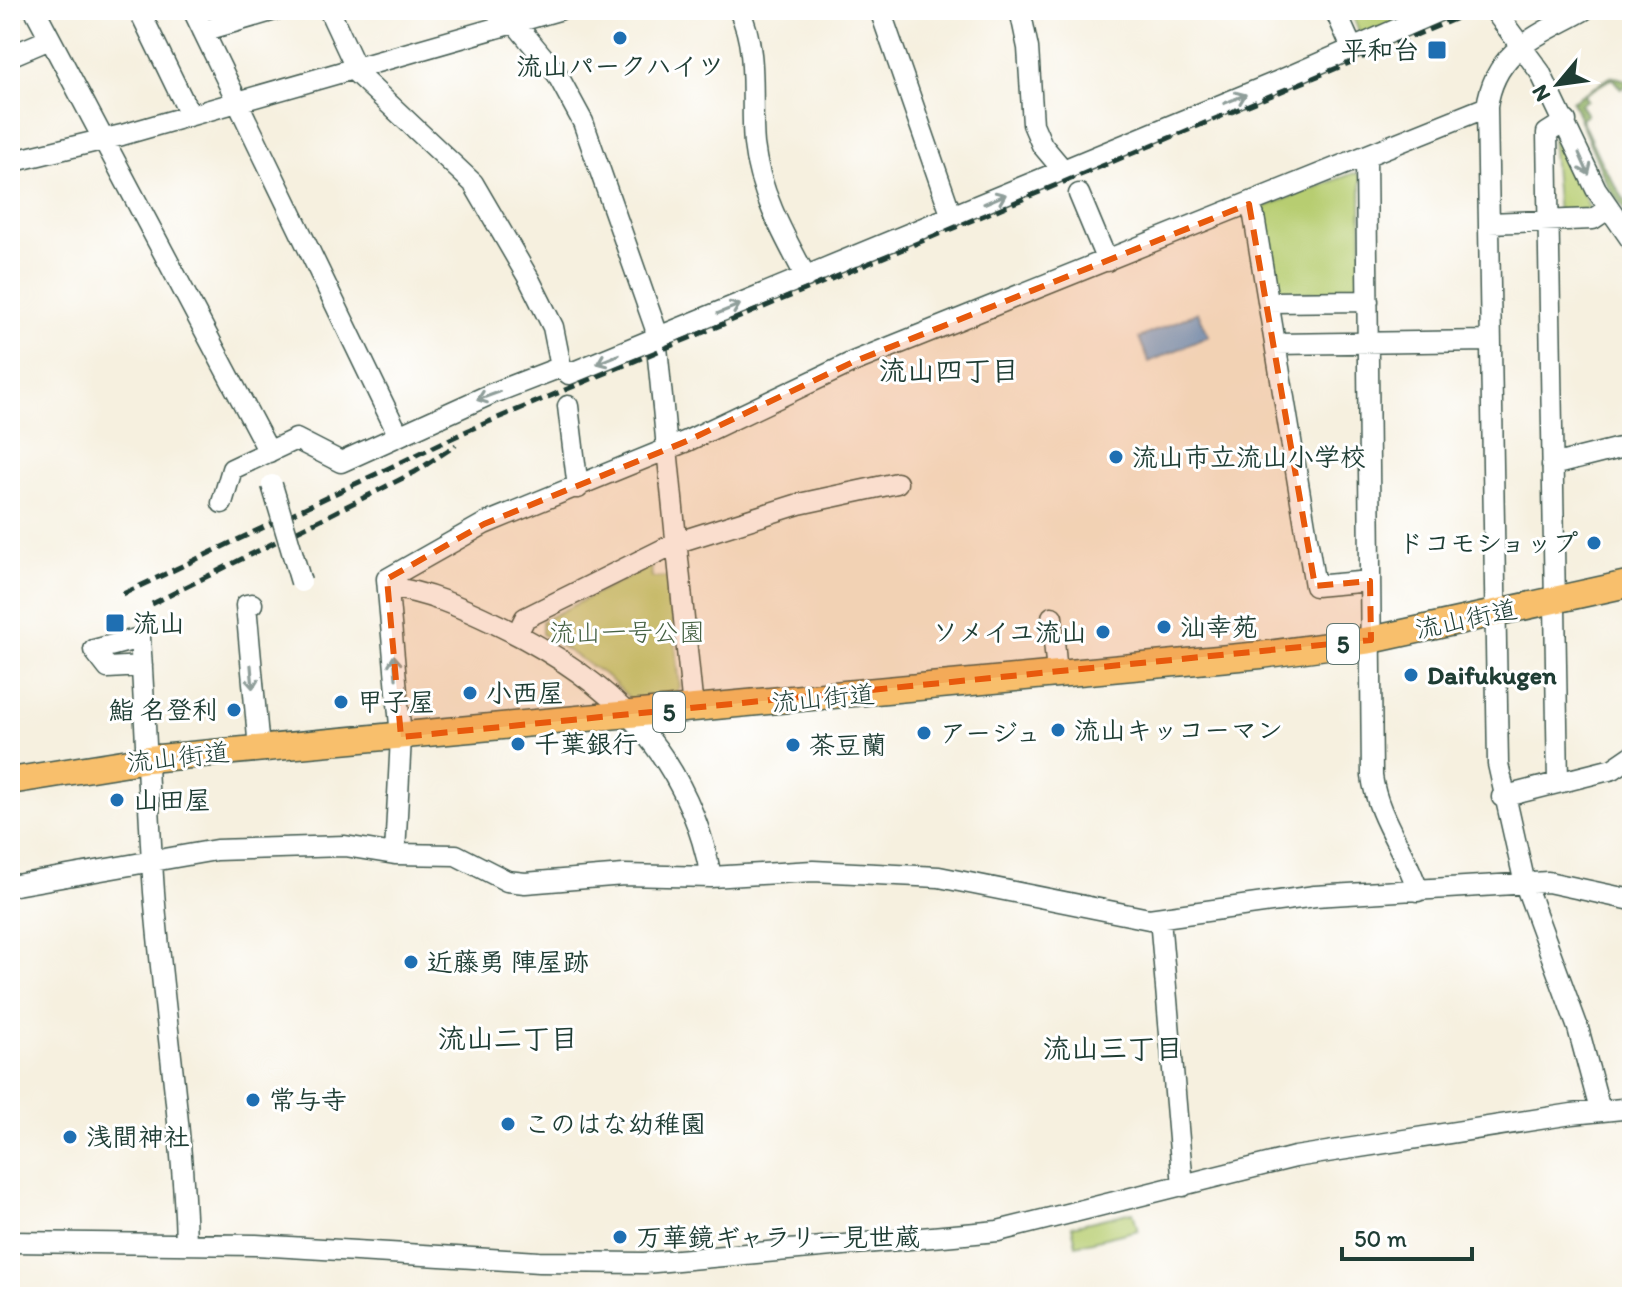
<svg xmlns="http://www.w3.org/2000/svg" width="1642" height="1307" font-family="Itim,'Klee One',sans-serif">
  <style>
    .green { fill: #b7cd71; stroke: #6b8552; stroke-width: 2 }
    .forest { fill: #91b063; stroke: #58764c; stroke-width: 2 }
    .water { fill: #6aa5da; stroke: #447187; stroke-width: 2 }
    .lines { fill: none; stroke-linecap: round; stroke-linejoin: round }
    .minor-casing { stroke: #3f584e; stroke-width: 23 }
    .major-casing { stroke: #3f584e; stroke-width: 29 }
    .minor { stroke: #fff; stroke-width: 20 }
    .major { stroke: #f8bf6c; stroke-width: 26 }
    .rail { stroke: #1f3d34; stroke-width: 5; stroke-dasharray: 12 6; stroke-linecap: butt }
    .minor-bridge-casing { stroke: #3f584e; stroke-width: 23; stroke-linecap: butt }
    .minor-bridge { stroke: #fff; stroke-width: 20 }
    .oneway { stroke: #8f9e9a }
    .marked { fill: #e8590c; fill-opacity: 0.2; stroke: #e8590c; stroke-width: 6; stroke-dasharray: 16 10; stroke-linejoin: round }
    .poi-dot { fill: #1f6fb2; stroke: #fff; stroke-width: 3 }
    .labels { text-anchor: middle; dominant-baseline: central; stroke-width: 6; stroke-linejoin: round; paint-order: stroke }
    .shield { fill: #fff; stroke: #627771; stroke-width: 2 }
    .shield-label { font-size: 24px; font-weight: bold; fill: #1f3d34 }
    .poi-label { font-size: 26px; font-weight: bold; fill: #1f3d34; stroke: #fff; text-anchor: start }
    .street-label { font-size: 26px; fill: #1f3d34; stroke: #fff }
    .park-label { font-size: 26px; fill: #456143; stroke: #fff }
    .neighbourhood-label { font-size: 28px; font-weight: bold; fill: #1f3d34; stroke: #fff }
  </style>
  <rect width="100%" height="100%" fill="#fff"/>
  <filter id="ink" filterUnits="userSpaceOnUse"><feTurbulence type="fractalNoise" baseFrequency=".0125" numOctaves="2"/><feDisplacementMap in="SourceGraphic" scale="16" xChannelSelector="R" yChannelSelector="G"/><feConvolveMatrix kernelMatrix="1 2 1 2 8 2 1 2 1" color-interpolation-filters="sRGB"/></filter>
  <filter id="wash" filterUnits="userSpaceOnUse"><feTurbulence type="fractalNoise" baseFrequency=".006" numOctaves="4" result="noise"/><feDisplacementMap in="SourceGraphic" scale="32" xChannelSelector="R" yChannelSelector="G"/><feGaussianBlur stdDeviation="1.8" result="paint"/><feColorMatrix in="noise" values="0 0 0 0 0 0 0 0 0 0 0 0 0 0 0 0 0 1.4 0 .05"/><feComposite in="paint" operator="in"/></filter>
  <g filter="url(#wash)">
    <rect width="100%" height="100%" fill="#f6f0df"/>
    <path class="green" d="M1350,10h78l-67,26z
      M1560,138l29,70 -3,6 -28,1 -6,-76z
      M1354,173l7,2 1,117 -90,1 -13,-78 5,-8z
      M651,566l1,12 17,-1 11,111 -8,8 -41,4 -23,-23 -66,-43v-13z
      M1133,1212l5,18 -62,15 -4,-19z"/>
    <path class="forest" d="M1612,76l20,6 -11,7 -9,-11 -28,17 3,5 -7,4 7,11 -6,4 20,43 31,50v8l-24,-33 -36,-86z"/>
    <path class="water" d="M1198,312l11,24 -60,26 -10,-24z"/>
  </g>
  <g filter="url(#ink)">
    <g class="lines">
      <g class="minor-casing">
        <path id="minor" d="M35,10l234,442
          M139,10l51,105
          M193,10l205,424
          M329,10l27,58
          M504,10l53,64 26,48 72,205 38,383
          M739,10c20,41 11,90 15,134 5,47 30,92 52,133
          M880,10l72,207
          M1020,10l8,38 5,76 9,21 21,25
          M1335,10l17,38
          M1494,10l46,62 56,117 36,52
          M1584,10c-46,26 -89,39 -97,97l11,657 27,120 53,144 22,82
          M203,31l72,-21
          M10,56l40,-17
          M352,69l121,114 56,96 24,48 8,40 8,7 710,-293 162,-71
          M1366,157l6,619c5,41 34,76 46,115
          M10,162l112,-27 437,-125
          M1079,194l28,67
          M1249,204l5,12 61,370 55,-5
          M1489,223l104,-4 15,-10
          M1268,302l100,-1
          M1275,344l215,-3
          M568,406l10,82
          M1552,465l80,-20
          M222,503l10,-34 64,-30 45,23 150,-68 70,-27
          M388,587c39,5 73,20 108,37 111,53 192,128 215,253
          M252,604l-6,1 13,144
          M1052,617l5,58
          M517,634l8,-16 153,-76 121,-38 98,-21
          M142,666l-34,2 -14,-18 46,-12c6,85 8,170 14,254 9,117 29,234 32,351
          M1558,783l-11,-650 19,-12
          M1502,797l111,-28 19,-13
          M395,854l6,-117 -14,-158 97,-55 203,-83 166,-79 634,-255
          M10,886l206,-36 129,-4 50,8 61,1 51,26 18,2 99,-8 87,2 102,-6 126,6 210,42 166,-23 233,-14 84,18
          M1160,918l23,268
          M10,1242l246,3 283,17 105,1 79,-7 275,-25 297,-74 277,-43 60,-6"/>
      </g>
      <g class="major-casing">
        <path id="major" d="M10,781l138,-22 1113,-104 110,-15 261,-57"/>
      </g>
      <use href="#minor" class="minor"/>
      <use href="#major" class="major"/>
      <path class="rail" d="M123,594l346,-164 1007,-420
        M152,604l263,-132 41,-27"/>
      <g class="minor-bridge-casing">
        <path id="minor-bridge" d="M272,485l29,97"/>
      </g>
      <use href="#minor-bridge" class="minor-bridge"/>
    </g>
    <defs><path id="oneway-shaft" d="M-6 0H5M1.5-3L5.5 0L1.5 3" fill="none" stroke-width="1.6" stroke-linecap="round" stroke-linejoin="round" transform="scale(2)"/></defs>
    <g class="oneway">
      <use href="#oneway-shaft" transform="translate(1235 99) rotate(-22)"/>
      <use href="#oneway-shaft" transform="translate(1584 164) rotate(66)"/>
      <use href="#oneway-shaft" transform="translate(995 199) rotate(-23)"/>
      <use href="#oneway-shaft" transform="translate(729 309) rotate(-22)"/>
      <use href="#oneway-shaft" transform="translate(608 359) rotate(158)"/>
      <use href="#oneway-shaft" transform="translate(488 396) rotate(160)"/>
      <use href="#oneway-shaft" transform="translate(395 667) rotate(-95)"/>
      <use href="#oneway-shaft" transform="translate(252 677) rotate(85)"/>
    </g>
  </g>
  <path class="marked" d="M1249,204l66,382 55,-5 1,59 -970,97 -14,-158 97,-55 203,-83 166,-79z"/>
  <g class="poi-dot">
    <circle cx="620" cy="38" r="8"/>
    <rect x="1427" y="40" width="20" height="20" rx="4"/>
    <circle cx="1116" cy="457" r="8"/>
    <circle cx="1594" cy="543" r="8"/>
    <rect x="105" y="613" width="20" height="20" rx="4"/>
    <circle cx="1164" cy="627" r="8"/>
    <circle cx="1103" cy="632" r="8"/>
    <circle cx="1411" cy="675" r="8"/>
    <circle cx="470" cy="693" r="8"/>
    <circle cx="341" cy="702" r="8"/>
    <circle cx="234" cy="710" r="8"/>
    <circle cx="1058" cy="730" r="8"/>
    <circle cx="924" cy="733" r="8"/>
    <circle cx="518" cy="744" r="8"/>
    <circle cx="793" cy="745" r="8"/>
    <circle cx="117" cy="800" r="8"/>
    <circle cx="411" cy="962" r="8"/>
    <circle cx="253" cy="1100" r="8"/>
    <circle cx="508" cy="1124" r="8"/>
    <circle cx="70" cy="1137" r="8"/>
    <circle cx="620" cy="1237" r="8"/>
  </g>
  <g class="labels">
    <g class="shield">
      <rect x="1327" y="624" width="32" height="40" rx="6"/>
      <rect x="653" y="692" width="32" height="40" rx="6"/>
    </g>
    <g class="shield-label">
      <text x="1343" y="644">5</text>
      <text x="669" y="712">5</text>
    </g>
    <g class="poi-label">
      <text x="1419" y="50" text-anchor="end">平和台</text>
      <text x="620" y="66" text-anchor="middle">流山パークハイツ</text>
      <text x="1132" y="457">流山市立流山小学校</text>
      <text x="1578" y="543" text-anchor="end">ドコモショップ</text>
      <text x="133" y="623">流山</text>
      <text x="1180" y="627">汕幸苑</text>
      <text x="1087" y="632" text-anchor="end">ソメイユ流山</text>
      <text x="1427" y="675">Daifukugen</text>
      <text x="486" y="693">小西屋</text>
      <text x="357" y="702">甲子屋</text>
      <text x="218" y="710" text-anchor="end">鮨 名登利</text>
      <text x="1074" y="730">流山キッコーマン</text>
      <text x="940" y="733">アージュ</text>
      <text x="534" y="744">千葉銀行</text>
      <text x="809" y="745">茶豆蘭</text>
      <text x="133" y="800">山田屋</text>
      <text x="427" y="962">近藤勇 陣屋跡</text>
      <text x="269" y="1100">常与寺</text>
      <text x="524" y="1124">このはな幼稚園</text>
      <text x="86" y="1137">浅間神社</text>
      <text x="636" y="1237">万華鏡ギャラリー見世蔵</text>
    </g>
    <g class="street-label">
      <text transform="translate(1466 619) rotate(-12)">流山街道</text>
      <text transform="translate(823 698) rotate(-5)">流山街道</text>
      <text transform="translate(178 757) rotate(-6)">流山街道</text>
    </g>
    <g class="park-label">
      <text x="627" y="632">流山一号公園</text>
    </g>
    <g class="neighbourhood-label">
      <text x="949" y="370">流山四丁目</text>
      <text x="508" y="1038">流山二丁目</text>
      <text x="1113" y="1048">流山三丁目</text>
    </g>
  </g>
  <rect width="1642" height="1307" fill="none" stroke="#fff" stroke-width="40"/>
  <g transform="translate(1558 84) rotate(241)" stroke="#ffffff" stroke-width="6" paint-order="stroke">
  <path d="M0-6L14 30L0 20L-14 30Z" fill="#1f3d34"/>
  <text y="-12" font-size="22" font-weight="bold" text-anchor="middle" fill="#1f3d34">N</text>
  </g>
  <path d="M1342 1247v12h130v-12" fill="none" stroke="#1f3d34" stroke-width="4"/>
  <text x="1354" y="1247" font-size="24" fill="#1f3d34" stroke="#ffffff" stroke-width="6" paint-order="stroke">50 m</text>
</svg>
